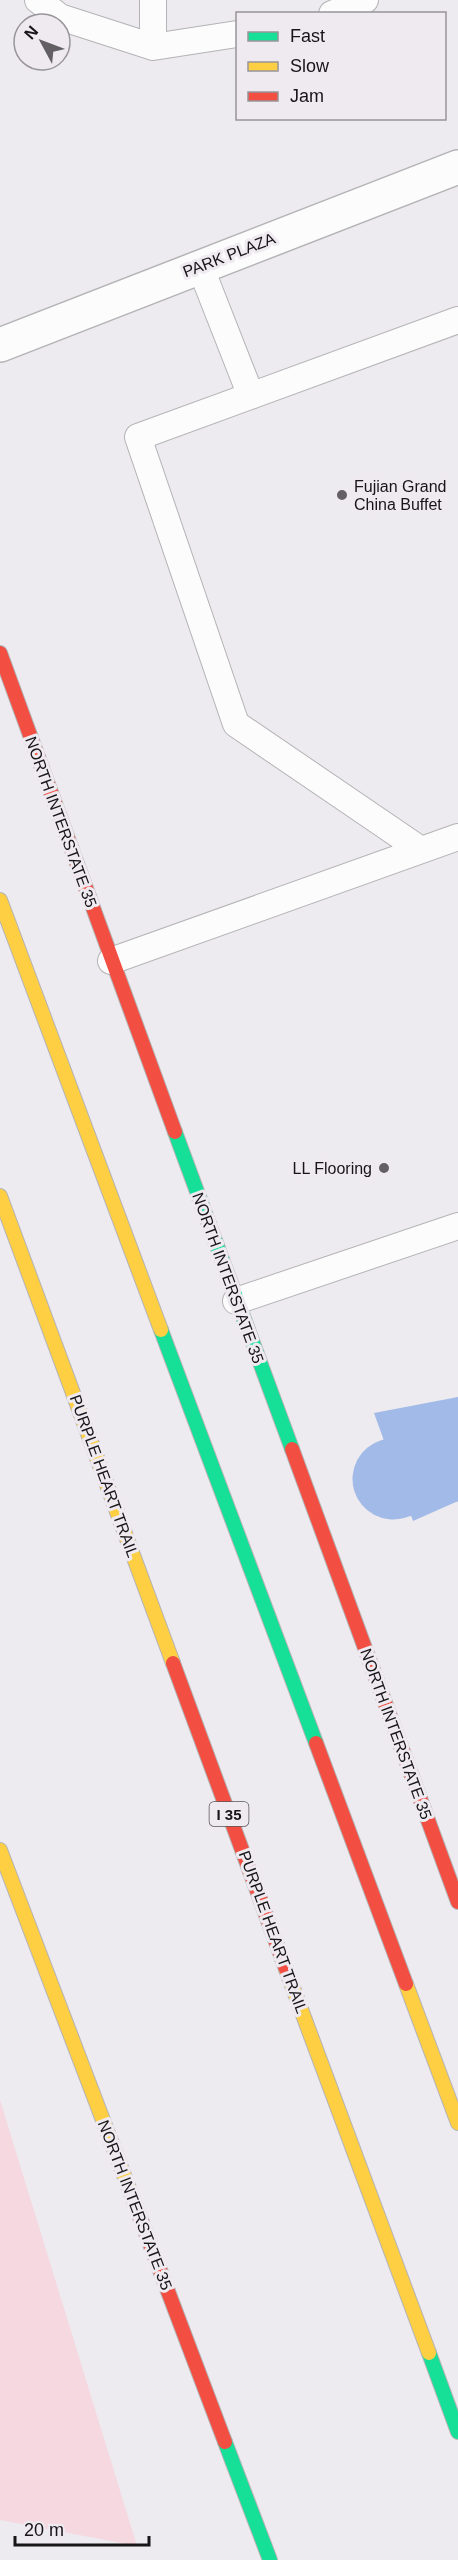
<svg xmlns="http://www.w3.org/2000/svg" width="458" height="2560" font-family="Arial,sans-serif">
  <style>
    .green { fill: #f5d8e0 }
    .water { fill: #a1bae7 }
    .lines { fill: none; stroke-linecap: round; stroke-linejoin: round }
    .river { stroke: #a1bae7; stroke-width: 81 }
    .lane-casing { stroke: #b4b3b5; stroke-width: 28 }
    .street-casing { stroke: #b4b3b5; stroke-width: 36 }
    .fast-casing { stroke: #b4b3b5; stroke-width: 16 }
    .slow-casing { stroke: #b4b3b5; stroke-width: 16 }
    .jam-casing { stroke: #b4b3b5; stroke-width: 16 }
    .lane { stroke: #fcfcfd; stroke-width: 26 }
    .street { stroke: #fcfcfd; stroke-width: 33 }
    .fast { stroke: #16e098; stroke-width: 14 }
    .slow { stroke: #ffcf43; stroke-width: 14 }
    .jam { stroke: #f24e42; stroke-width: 14 }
    .poi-dot { fill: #626063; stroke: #eeeaf0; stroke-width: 2 }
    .labels { text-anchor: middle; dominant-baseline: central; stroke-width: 6; stroke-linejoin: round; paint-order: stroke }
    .shield { fill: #eeeaf0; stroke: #585558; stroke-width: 1.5 }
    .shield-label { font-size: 15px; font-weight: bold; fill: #171517 }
    .street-label { font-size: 16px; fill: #171517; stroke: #eeeaf0 }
    .poi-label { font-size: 16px; fill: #171517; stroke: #eeeaf0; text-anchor: start }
  </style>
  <rect width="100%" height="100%" fill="#edebef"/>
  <path class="green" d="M0,2100l137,446 -137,-26z"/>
  <path class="water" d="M458,1397v104l-45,20 -39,-108z"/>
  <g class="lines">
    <path class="river" d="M393,1479l65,-20"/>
    <g class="lane-casing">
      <path id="lane" d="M38,0l22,17 93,30 84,-13
        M332,14l33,-14
        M153,47v-47
        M200,266l51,130
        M421,850l-185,-126 -98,-287 320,-117
        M111,961l347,-124
        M236,1301l222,-75"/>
    </g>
    <g class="street-casing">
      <path id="street" d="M0,345l458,-178"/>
    </g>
    <g class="fast-casing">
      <path id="fast" d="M175,1132l117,317
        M161,1330l155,413
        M429,2353l29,79
        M225,2442l45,118"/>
    </g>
    <g class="slow-casing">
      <path id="slow" d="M0,900l161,430
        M0,1196l173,467
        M0,1850l130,341
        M286,1969l143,384
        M406,1984l52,139"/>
    </g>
    <g class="jam-casing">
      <path id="jam" d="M0,653l175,479
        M292,1449l166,453
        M173,1663l113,306
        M316,1743l90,241
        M130,2191l95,251"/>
    </g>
    <use href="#lane" class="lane"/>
    <use href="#street" class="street"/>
    <use href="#fast" class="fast"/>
    <use href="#slow" class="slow"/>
    <use href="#jam" class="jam"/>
  </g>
  <g class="poi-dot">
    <circle cx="342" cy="495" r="6"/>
    <circle cx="384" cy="1168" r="6"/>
  </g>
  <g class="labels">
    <rect class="shield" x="209.5" y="1802" width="39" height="24" rx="4.5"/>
    <g class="shield-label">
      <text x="229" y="1814">I 35</text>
    </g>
    <g class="street-label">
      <text transform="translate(229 255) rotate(-21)">PARK PLAZA</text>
      <text transform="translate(61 822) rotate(70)">NORTH INTERSTATE 35</text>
      <text transform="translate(228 1278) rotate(70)">NORTH INTERSTATE 35</text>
      <text transform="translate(104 1476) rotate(70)">PURPLE HEART TRAIL</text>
      <text transform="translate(396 1734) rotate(70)">NORTH INTERSTATE 35</text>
      <text transform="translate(273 1932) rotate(70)">PURPLE HEART TRAIL</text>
      <text transform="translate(135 2205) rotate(69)">NORTH INTERSTATE 35</text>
    </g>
    <g class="poi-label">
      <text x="354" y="486">Fujian Grand<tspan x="354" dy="18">China Buffet</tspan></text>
      <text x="372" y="1168" text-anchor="end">LL Flooring</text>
    </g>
  </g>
  <rect x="236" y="12" width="210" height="108" fill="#eeeaf0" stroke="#989599" stroke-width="1.5"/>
  <rect x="248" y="32" width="30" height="9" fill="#16e098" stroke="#989599" stroke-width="1.5"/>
  <text x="290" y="42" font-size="18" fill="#171517">Fast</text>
  <rect x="248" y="62" width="30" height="9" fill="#ffcf43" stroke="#989599" stroke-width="1.5"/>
  <text x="290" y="72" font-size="18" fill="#171517">Slow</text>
  <rect x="248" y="92" width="30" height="9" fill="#f24e42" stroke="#989599" stroke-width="1.5"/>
  <text x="290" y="102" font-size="18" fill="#171517">Jam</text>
  <g transform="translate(42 42) rotate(311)"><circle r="28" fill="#eeeaf0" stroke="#989599" stroke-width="1.5"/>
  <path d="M0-4.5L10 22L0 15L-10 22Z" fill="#626063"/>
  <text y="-9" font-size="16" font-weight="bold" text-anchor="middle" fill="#171517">N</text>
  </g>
  <path d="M15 2536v9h134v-9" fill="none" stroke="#171517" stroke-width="3"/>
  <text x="24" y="2536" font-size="18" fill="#171517" stroke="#eeeaf0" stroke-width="4.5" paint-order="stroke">20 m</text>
</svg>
